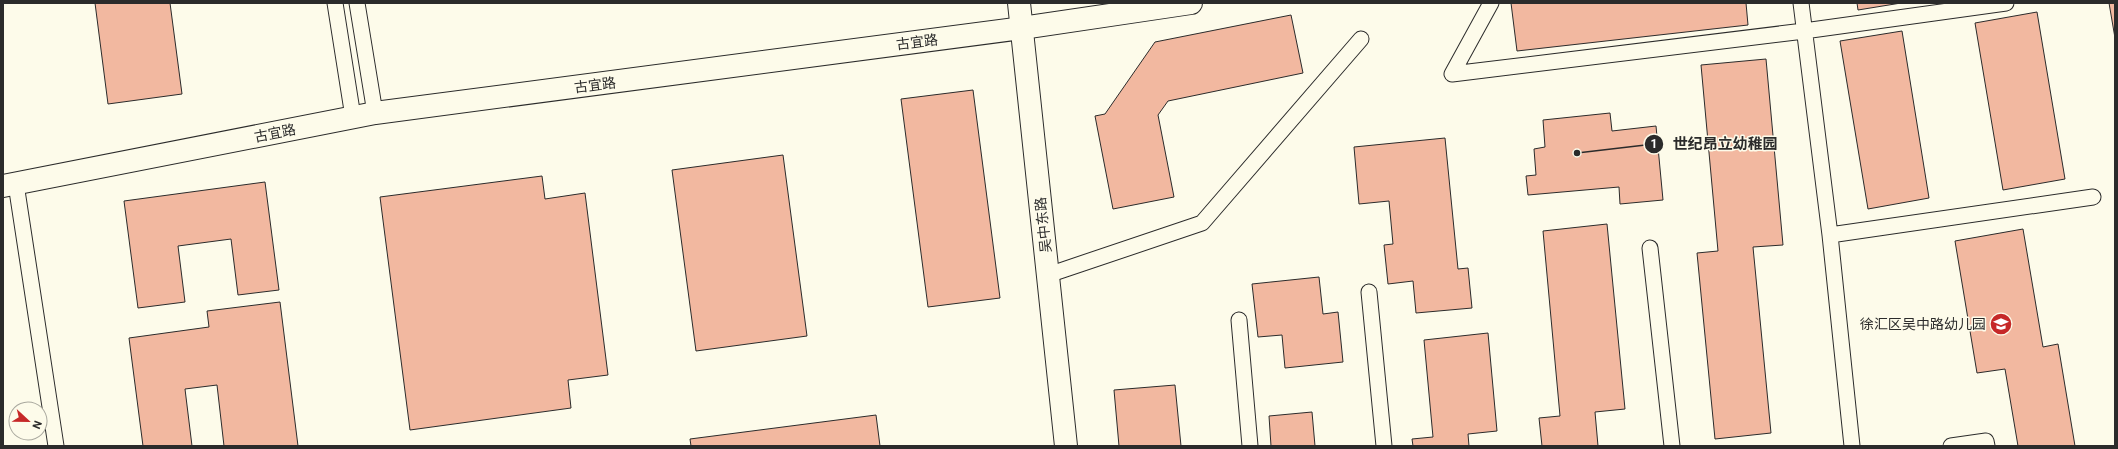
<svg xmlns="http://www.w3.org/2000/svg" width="2118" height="449" font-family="Roboto,'Noto Sans SC',sans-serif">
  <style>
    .building { fill: #f2b8a0; stroke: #2b2b2b }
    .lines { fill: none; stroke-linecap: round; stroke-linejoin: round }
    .lane-casing { stroke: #2b2b2b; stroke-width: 17 }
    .street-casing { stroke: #2b2b2b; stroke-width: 24 }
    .secondary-casing { stroke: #2b2b2b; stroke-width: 24 }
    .lane { stroke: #fdfbea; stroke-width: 15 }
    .street { stroke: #fdfbea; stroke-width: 22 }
    .secondary { stroke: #fdfbea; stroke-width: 22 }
    .labels { text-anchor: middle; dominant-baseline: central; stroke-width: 3; stroke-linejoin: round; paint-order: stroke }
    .street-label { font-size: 14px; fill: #2b2b2b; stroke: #fdfbea }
    .poi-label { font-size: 14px; fill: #2b2b2b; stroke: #fdfbea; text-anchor: end }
    .leader { fill: none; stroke: #2b2b2b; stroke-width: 1.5 }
    .callout-dot { fill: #2b2b2b; stroke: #fdfbea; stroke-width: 1.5 }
    .mark-label { font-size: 12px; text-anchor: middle; font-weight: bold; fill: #fff }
    .callout-label { font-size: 15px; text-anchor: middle; font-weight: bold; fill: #2b2b2b; stroke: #fdfbea; stroke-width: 3; stroke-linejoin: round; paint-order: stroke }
  </style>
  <rect width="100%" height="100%" fill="#fdfbea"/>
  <path class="building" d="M95,3h75l12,91 -74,10z
    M1511,3h235l2,22 -231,26z
    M1857,3h44l-43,7z
    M2109,3h6v35z
    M2037,12l28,167 -62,11 -28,-167z
    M1291,15l12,58 -135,28 -10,14 16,82 -61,12 -18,-93 10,-2 50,-72z
    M1902,31l27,167 -61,11 -28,-168z
    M1766,59l17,186 -30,2 18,186 -56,6 -18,-186 21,-2 -17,-186z
    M973,90l27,208 -72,9 -27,-208z
    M1610,113l2,18 44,-5 7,74 -43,4 -1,-17 -91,8 -2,-19 10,-1 -2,-26 11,-2 -2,-27z
    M1445,138l13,131 10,-1 4,40 -56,5 -3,-32 -25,3 -4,-39 9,-1 -4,-43 -30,3 -5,-57z
    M783,155l24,181 -111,15 -24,-181z
    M542,176l3,23 40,-6 23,182 -40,5 3,28 -161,22 -30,-233z
    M265,182l14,108 -41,5 -7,-56 -53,7 7,56 -47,6 -14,-107z
    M1607,224l18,185 -30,3 3,34h-56l-3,-28 21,-2 -17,-185z
    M2023,229l20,118 15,-3 17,102h-57l-13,-77 -28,4 -22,-132z
    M1319,277l4,37 15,-2 5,50 -58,6 -3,-33 -24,2 -6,-53z
    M280,302l18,144h-74l-7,-61 -32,4 7,57h-49l-14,-108 80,-11 -2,-16z
    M1488,333l9,98 -29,3 1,12h-56l-1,-7 21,-2 -9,-97z
    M1175,385l6,61h-62l-5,-56z
    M1312,412l3,34h-44l-2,-30z
    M876,415l4,31h-189l-1,-7z"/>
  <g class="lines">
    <g class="lane-casing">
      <path id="lane" d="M335,3l18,114
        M357,3l18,110
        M1491,3l-39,71 352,-43 202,-28
        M1801,3l29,232 22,211
        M16,184l40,262
        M1830,235l263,-38
        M1650,248l22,198
        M1048,275l154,-52 159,-184
        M1369,292l15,154
        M1239,320l11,126
        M1951,446l35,-5 1,5"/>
    </g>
    <g class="street-casing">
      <path id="street" d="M3,186l372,-73 647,-85 169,-25"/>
    </g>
    <g class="secondary-casing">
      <path id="secondary" d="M1019,3l47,443"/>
    </g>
    <use href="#lane" class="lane"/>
    <use href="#street" class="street"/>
    <use href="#secondary" class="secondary"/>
  </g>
  <defs>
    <g id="school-disc" transform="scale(1.15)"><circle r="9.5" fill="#c62828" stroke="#fdfbea"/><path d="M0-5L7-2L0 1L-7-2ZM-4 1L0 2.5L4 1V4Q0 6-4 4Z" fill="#fff"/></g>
  </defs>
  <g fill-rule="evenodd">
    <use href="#school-disc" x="2001" y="324"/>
  </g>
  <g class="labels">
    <g class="street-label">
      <text transform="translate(917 42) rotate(-7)">古宜路</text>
      <text transform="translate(595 85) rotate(-7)">古宜路</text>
      <text transform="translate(275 133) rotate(-11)">古宜路</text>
      <text transform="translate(1043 225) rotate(-96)">吴中东路</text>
    </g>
    <g class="poi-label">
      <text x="1986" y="324">徐汇区吴中路幼儿园</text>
    </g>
  </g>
  <path class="leader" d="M1577 153L1654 144"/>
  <g class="callout-dot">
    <circle cx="1577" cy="153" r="4"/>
    <circle cx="1654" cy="144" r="10"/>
  </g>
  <g class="mark-label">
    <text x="1654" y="148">1</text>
  </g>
  <g class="callout-label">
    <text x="1725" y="149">世纪昂立幼稚园</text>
  </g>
  <rect width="2118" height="449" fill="none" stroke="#2b2b2b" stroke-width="8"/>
  <g transform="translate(28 421) rotate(112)"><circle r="19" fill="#fdfbea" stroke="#a9a89e"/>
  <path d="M0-3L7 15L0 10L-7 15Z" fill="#c62828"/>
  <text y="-6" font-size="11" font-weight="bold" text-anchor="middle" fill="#2b2b2b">N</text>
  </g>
</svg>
